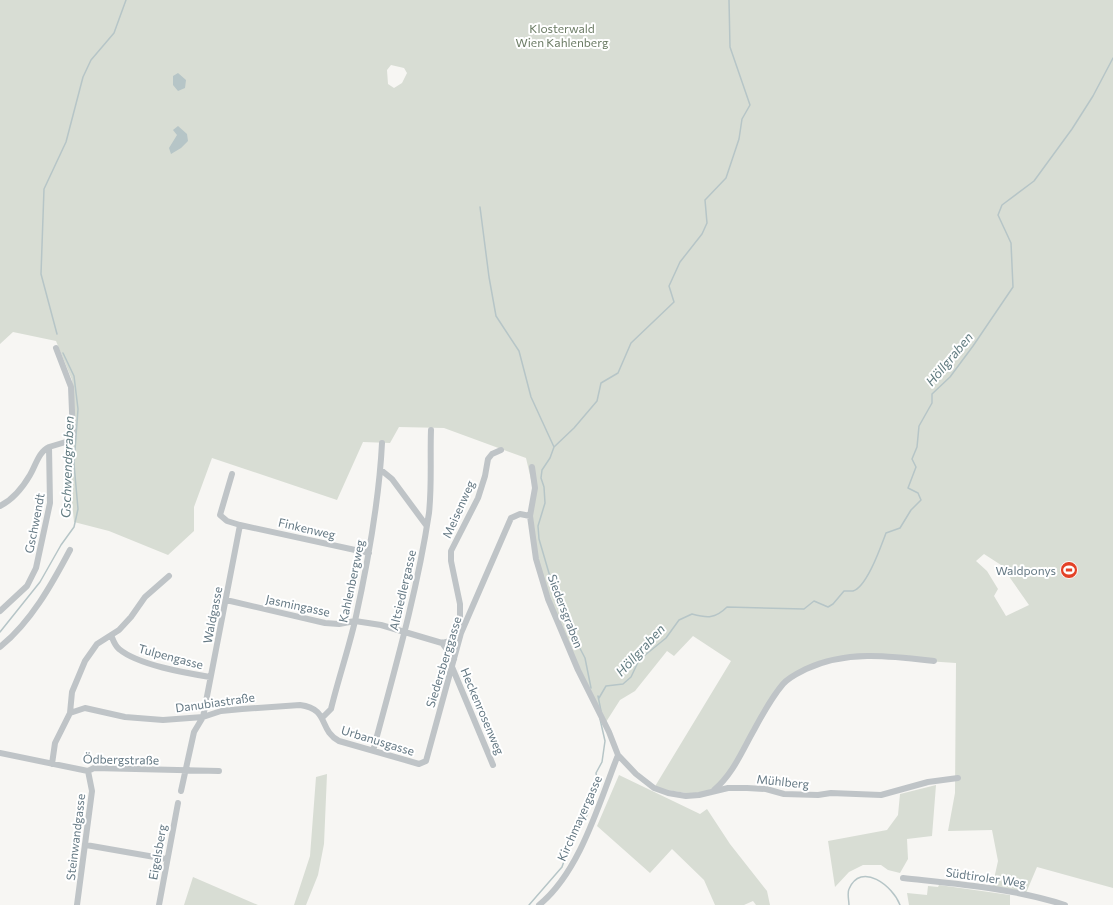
<svg xmlns="http://www.w3.org/2000/svg" width="1113" height="905" font-family="Commissioner,sans-serif">
  <style>
    .green { fill: #d8ddd4; fill-rule: evenodd }
    .water { fill: #b6c5c7 }
    .lines { fill: none; stroke-linecap: round; stroke-linejoin: round }
    .stream { stroke: #b6c5c7; stroke-width: 1.5 }
    .minor { stroke: #bfc4c7; stroke-width: 6 }
    .labels { text-anchor: middle; dominant-baseline: central; stroke-width: 4; stroke-linejoin: round; paint-order: stroke }
    .park-label { font-size: 12px; fill: #6b7b64; stroke: #fff }
    .street-label { font-size: 12px; fill: #657984; stroke: #fff }
    .poi-label { font-size: 12px; fill: #657984; stroke: #fff; text-anchor: end }
    .water-label { font-size: 13px; font-style: italic; fill: #617b80; stroke: #fff }
  </style>
  <rect width="100%" height="100%" fill="#f7f6f3"/>
  <path class="green" d="M0,0h1113v888l-76,-21 -11,26 -34,-5 6,-27 -6,-31 -44,1 7,-38 1,-130 -105,-7 -41,11 -27,17 -62,100 -22,11 -45,-7 77,-127 -38,-25 -19,20 -7,-5 -32,40 -15,9 -14,22 -36,-70 -33,-92 -5,-43 1,-29 -7,-30 -82,-30 -45,-1 -9,16 -27,-1 -26,58 -125,-42 -18,49v24l-26,24 -59,-24 -35,-9 -4,-41 4,-43v-30l-2,-28 -16,-39 -43,-9 -13,12zM391,65l13,3 3,5 -5,10 -8,5 -6,-4 -1,-14zM984,554l17,11 28,40 -23,11 -12,-20 4,-7 -11,-18 -11,-10z
    M327,774l-3,70 -6,31 -12,30h-12l16,-49 6,-79z
    M619,775l81,39 7,-5 23,35 37,47 3,14h-14l-3,-4 -9,4h-29l-11,-25 -32,-31 -22,24 -53,-47z
    M936,785l-4,51 -25,3 1,20 -8,14 -12,-3 -7,-5h-18l-14,7 -14,15 -7,-46 59,-11 11,-15 2,-21z
    M193,877l65,28h-74z
    M939,885l71,10v10h-101l-2,-12 20,2 1,-9 10,1z"/>
  <path class="water" d="M178,73l8,7 -1,8 -7,3 -5,-6v-9z
    M178,126l9,8 1,7 -7,7 -10,6 -2,-6 8,-13 -4,-5z"/>
  <g class="lines">
    <path class="stream" d="M480,207l9,70 7,39 23,35 12,46 23,50
      M57,334l-16,-60 3,-85 22,-47 17,-65 8,-17 23,-27 12,-33
      M0,632l40,-50 21,-37 13,-18 4,-18 -4,-45 4,-55 -4,-33 -11,-23
      M591,688l-6,-30 -11,-21 -2,-14 -8,-3 -2,-13 -4,-3 -19,-65 -1,-13 7,-23 -1,-16 -3,-9 1,-8 8,-12 4,-11 20,-19 23,-27 4,-18 17,-10 13,-30 43,-41 -5,-16 11,-24 22,-28 5,-11 -2,-23 21,-22 13,-39 3,-20 8,-14 -20,-58 -1,-47
      M598,696l3,15
      M599,698l7,-12 17,-2 8,-7 8,-17 27,-22 13,-18 13,-6c15,4 23,5 35,-7l77,2 10,-8 14,6 5,-3 11,-13c3,0 7,0 9,0 14,-4 28,-45 33,-58l14,-5 11,-18 10,-10 -3,-7 -10,-5 8,-21 -4,-8 5,-12 2,-21 13,-23v-9l18,-17 23,-31 40,-59 -2,-44 -13,-28 4,-10 32,-24 38,-52 21,-33 20,-38
      M529,905l33,-38 12,-35 8,-7 6,-12 1,-14 6,-4 3,-11 -2,-11 6,-11 3,-21 -5,-22
      M849,905c0,-4 -2,-12 0,-16 12,-28 44,-3 51,16"/>
    <path class="minor" d="M532,467l3,21 -5,28 6,43 12,40 30,71 31,62 9,23 18,19 18,14 14,5 18,3 13,-1 29,-7h19l19,1 18,5 34,1 13,-2 50,2 47,-13 30,-4
      M381,470l11,9 34,46
      M0,506c12,-6 23,-19 30,-31 5,-8 9,-24 19,-28
      M240,525l129,28
      M226,600l99,23 14,1 16,-3 26,4 61,18 17,-4
      M0,611l27,-25 9,-18 14,-65 -1,-56 20,-6 4,-5 -2,-49 -15,-39
      M460,632v-28l-9,-43v-10l27,-53 7,-22 3,-17 4,-5 9,-4
      M111,635c2,5 4,11 8,14 19,16 67,24 91,28
      M442,643l12,16
      M0,647c31,-25 52,-63 70,-97
      M452,667l41,98
      M70,713l2,-21 13,-31 12,-17 22,-14 12,-13 14,-20 24,-21
      M323,717l8,-8c7,-29 17,-58 24,-88 13,-59 24,-118 27,-178
      M373,751c21,-79 44,-158 56,-238 3,-27 1,-56 2,-83
      M0,753l88,18 6,-3 125,3
      M52,764l3,-21 15,-30 15,-5 40,9 38,3 40,-3 18,-6 21,-2 58,-4c30,4 18,25 39,36l80,23 7,-3 35,-128 50,-115 9,-4 10,2
      M714,790c19,-16 28,-39 40,-60 8,-15 18,-33 29,-46 6,-7 15,-11 23,-15 41,-19 85,-13 128,-8
      M181,791l13,-59 9,-15 37,-192 -13,-4 -7,-6 12,-41
      M86,845l80,14
      M903,878c55,6 109,10 162,27
      M77,905l15,-114 -4,-20
      M159,905l19,-102
      M539,905c41,-33 60,-102 79,-150"/>
  </g>
  <defs>
    <g id="stadium-disc" transform="scale(0.9)"><circle r="9.5" fill="#e34127" stroke="#fff"/><path d="M0-5a6.5 5 0 1 0 0 10a6.5 5 0 1 0 0-10ZM-3.5-1.8h7v3.6h-7Z" fill="#fff"/></g>
  </defs>
  <g fill-rule="evenodd">
    <use href="#stadium-disc" x="1069" y="570"/>
  </g>
  <g class="labels">
    <g class="park-label">
      <text x="562" y="28">Klosterwald<tspan x="562" dy="14">Wien Kahlenberg</tspan></text>
    </g>
    <g class="street-label">
      <text transform="translate(458 509) rotate(-66)">Meisenweg</text>
      <text transform="translate(34 523) rotate(-79)">Gschwendt</text>
      <text transform="translate(307 528) rotate(13)">Finkenweg</text>
      <text transform="translate(351 581) rotate(-78)">Kahlenbergweg</text>
      <text transform="translate(402 590) rotate(-77)">Altsiedlergasse</text>
      <text transform="translate(298 605) rotate(12)">Jasmingasse</text>
      <text transform="translate(566 611) rotate(69)">Siedersgraben</text>
      <text transform="translate(212 615) rotate(-79)">Waldgasse</text>
      <text transform="translate(171 656) rotate(15)">Tulpengasse</text>
      <text transform="translate(443 662) rotate(-73)">Siedersberggasse</text>
      <text transform="translate(215 702) rotate(-8)">Danubiastraße</text>
      <text transform="translate(483 711) rotate(67)">Heckenrosenweg</text>
      <text transform="translate(378 740) rotate(17)">Urbanusgasse</text>
      <text transform="translate(121 759) rotate(1)">Ödbergstraße</text>
      <text transform="translate(783 781) rotate(6)">Mühlberg</text>
      <text transform="translate(579 818) rotate(-66)">Kirchmayergasse</text>
      <text transform="translate(75 837) rotate(-83)">Steinwandgasse</text>
      <text transform="translate(157 852) rotate(-80)">Eigelsberg</text>
      <text transform="translate(986 877) rotate(8)">Südtiroler Weg</text>
    </g>
    <g class="poi-label">
      <text x="1056" y="570">Waldponys</text>
    </g>
    <g class="water-label">
      <text transform="translate(949 359) rotate(-50)">Höllgraben</text>
      <text transform="translate(67 467) rotate(-88)">Gschwendgraben</text>
      <text transform="translate(640 650) rotate(-47)">Höllgraben</text>
    </g>
  </g>
</svg>
